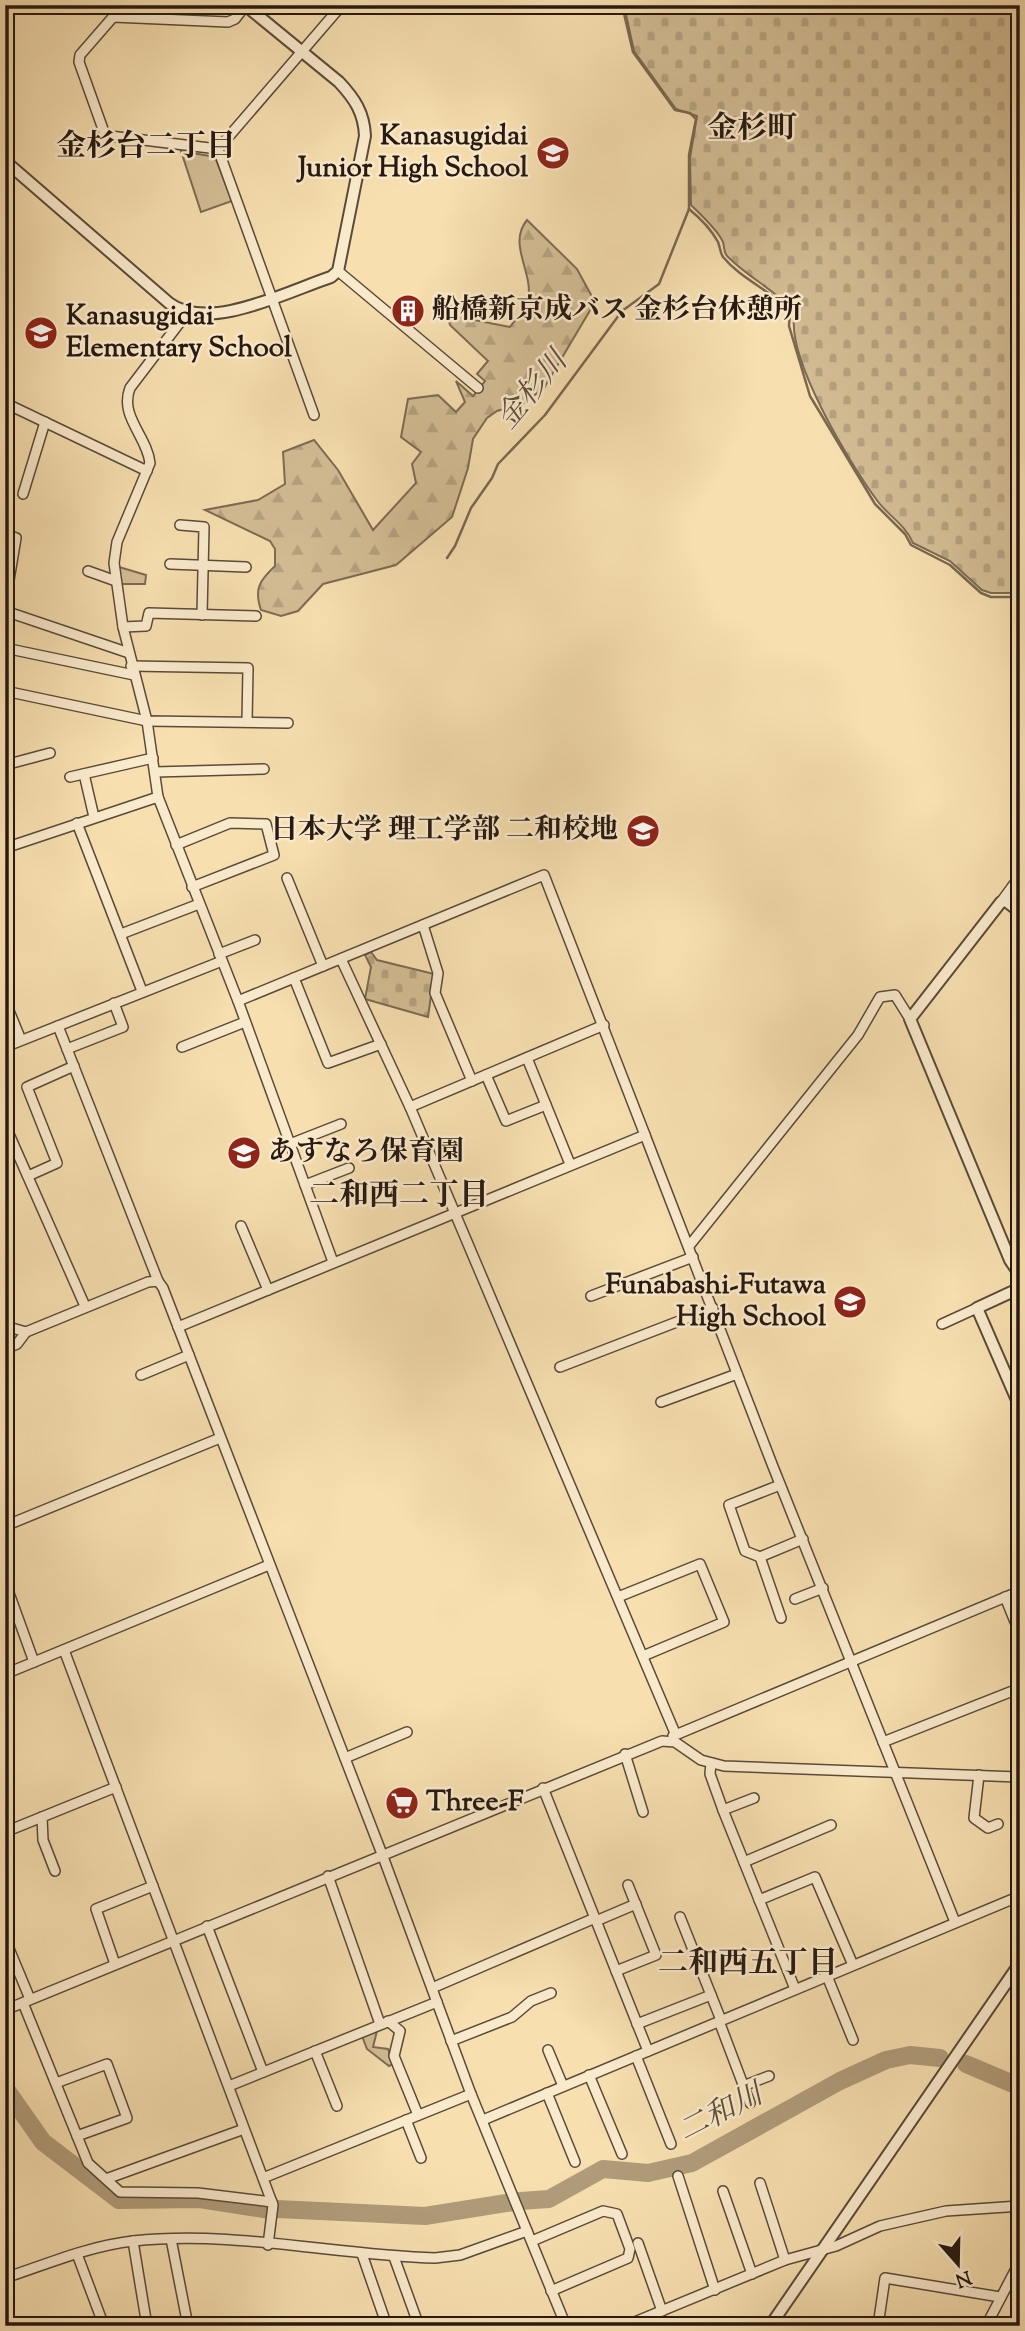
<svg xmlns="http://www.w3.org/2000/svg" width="1025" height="2331" font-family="'Sorts Mill Goudy','Noto Serif JP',serif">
  <defs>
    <pattern id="forest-firs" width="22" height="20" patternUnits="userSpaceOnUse" patternTransform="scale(1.75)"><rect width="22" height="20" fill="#d3bd95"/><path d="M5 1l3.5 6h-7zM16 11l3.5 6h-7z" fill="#b5a27f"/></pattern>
    <pattern id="cemetery-stones" width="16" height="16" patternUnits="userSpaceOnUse" patternTransform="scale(1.75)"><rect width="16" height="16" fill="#d3bd95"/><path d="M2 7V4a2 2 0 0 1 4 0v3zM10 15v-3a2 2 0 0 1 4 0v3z" fill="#b5a27f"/></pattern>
  </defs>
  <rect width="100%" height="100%" fill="#f7dfb0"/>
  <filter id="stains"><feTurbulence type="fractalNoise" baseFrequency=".00286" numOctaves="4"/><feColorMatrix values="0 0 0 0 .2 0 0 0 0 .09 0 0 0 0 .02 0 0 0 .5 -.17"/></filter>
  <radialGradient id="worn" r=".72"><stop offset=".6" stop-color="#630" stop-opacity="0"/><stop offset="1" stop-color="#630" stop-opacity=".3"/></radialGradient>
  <g fill="#d3bd95" stroke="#7c6b53" stroke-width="2">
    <polygon points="181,151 215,157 232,201 201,212"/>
    <polygon points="119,567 146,575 145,584 120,584"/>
    <polygon points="377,2031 373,2047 388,2049 393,2064 389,2066 367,2049 362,2036"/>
  </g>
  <path fill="url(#forest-firs)" stroke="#7c6b53" stroke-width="2" d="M527,220L577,269L595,302L544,388L524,403L497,411L487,418L473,439L468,468L452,517L396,565L323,584L298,611L281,616L261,610C254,589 259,581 275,566V549L270,541L205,510L258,500L285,484L283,452L314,440L338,470L373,530L416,483L412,464L421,452L401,437L408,399L438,395L456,412L465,402L456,381L473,396L485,381L477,374L488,361L450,325L445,305L465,309L464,318L510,327C516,319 526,309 528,299C534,273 507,244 527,220Z"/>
  <g fill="url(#cemetery-stones)" stroke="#7c6b53" stroke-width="2">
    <path d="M624,5H1020V593H991L982,590L950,561L913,543C905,524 887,515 876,499C849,462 784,355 795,312C775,290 749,278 728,257C723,252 725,249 723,242C717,229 701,215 691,205L690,158L697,116L676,109L634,51Z"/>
    <polygon points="371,952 377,960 434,974 428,1017 365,999 371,967 365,955"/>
  </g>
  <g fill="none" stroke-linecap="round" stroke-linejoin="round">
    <g stroke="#796850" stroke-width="2.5">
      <path d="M689,209C700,218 711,229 718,242C720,247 720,252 723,257C742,280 771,290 790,312L789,326L810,396L875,504L905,534L911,545L950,565L981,593L991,597H1020"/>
      <polyline points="447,558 455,546 471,508 492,478 498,464 545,415 622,311 659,284 689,209 689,155 696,119 690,113 675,110 633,52 622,5"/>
    </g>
    <g stroke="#b09c7a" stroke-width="18">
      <polyline points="966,2064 1020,2087"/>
      <polyline points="5,2088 43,2142 119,2200 200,2199 270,2210"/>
      <polyline points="520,2201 549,2199 603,2169 648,2173 692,2163 840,2081 886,2060 910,2055 940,2058"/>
      <polyline points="277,2209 425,2216 513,2202"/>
    </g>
    <defs>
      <g id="minor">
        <polyline points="245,6 235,19 228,22 113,17 80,55 79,62 104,132 110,136 218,149 342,5"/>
        <polyline points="218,149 314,415"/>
        <polyline points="338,271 478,388"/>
        <path d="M187,313L130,388C119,416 147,436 150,463L117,542L114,563L123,627L147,721L158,797L238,1001L333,1262"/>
        <polyline points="5,403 147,471"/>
        <polyline points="23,494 45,422"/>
        <polyline points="180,525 204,527 202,615"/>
        <polyline points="5,534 16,538 5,604"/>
        <polyline points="170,564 246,567"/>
        <polyline points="88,571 116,581"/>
        <polyline points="5,611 129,653"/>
        <polyline points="123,627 146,626 149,613 256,616"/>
        <polyline points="5,648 134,675"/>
        <polyline points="131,666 248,668 247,722"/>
        <polyline points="5,691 147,721 288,723"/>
        <polyline points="5,765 50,753"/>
        <polyline points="155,772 264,769"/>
        <polyline points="84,774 94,817"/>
        <polyline points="70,777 153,758"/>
        <polyline points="5,821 10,847"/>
        <polyline points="77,823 142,991"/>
        <polyline points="176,845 230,823 266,824 274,855 192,887"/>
        <polyline points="5,848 158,797"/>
        <polyline points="287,878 323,966"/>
        <polyline points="1001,902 1020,876"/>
        <polyline points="423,925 438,973 435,993 472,1081"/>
        <polyline points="121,934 199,904"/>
        <polyline points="219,954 255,940"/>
        <polyline points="341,959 410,1107 675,1733"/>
        <polyline points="294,978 328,1063 381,1044"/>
        <polyline points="5,1001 21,1040"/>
        <polyline points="238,1001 544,875 645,1135"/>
        <polyline points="58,1026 158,1281"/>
        <polyline points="5,1047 222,961"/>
        <polyline points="182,1047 245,1022"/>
        <polyline points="67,1049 123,1027 114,1003"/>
        <polyline points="527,1058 570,1164"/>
        <polyline points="486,1075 506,1121 546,1105"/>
        <polyline points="410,1107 604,1025"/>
        <polyline points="5,1125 85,1306"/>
        <polyline points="290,1144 341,1124"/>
        <polyline points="28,1176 57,1163 27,1087 74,1066"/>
        <polyline points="305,1185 349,1168"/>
        <polyline points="241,1226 268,1290"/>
        <polyline points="689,1246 858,1035 880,997 895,995 910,1019"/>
        <polyline points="591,1296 693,1257"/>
        <polyline points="942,1324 977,1308"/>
        <polyline points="5,1326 26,1332 148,1282 158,1281 163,1288 382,1854 471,2094 566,2326"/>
        <polyline points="178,1327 645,1135 772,1464 955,1922"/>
        <polyline points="5,1349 17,1344 26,1332"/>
        <polyline points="560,1367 713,1308"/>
        <polyline points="141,1375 189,1355"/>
        <polyline points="661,1402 737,1374"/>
        <polyline points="780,1485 729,1505 745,1551 760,1557 781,1618"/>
        <polyline points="5,1526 220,1438"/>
        <polyline points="760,1557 803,1539"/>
        <polyline points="5,1582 34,1662"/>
        <polyline points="618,1597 700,1564 724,1622 643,1656"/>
        <polyline points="1005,1597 1020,1634"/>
        <polyline points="795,1599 823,1588"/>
        <polyline points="64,1650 273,2205 268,2245"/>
        <polyline points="5,1674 269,1565"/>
        <polyline points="673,1736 1020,1591"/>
        <polyline points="883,1742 1020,1688"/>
        <polyline points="625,1754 643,1812"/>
        <polyline points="345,1758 407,1732"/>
        <polyline points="711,1763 710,1774 723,1810 795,1989"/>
        <polyline points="979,1775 974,1818 988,1828 998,1824"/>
        <polyline points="543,1788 648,2051"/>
        <polyline points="723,1810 754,1798"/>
        <polyline points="42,1817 43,1840 55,1871"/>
        <polyline points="5,1832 116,1787"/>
        <polyline points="744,1862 831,1825"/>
        <polyline points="328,1876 380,2024"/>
        <polyline points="759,1900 815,1877 853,1965"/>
        <polyline points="680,1917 721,2020"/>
        <polyline points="596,1921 636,1904"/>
        <polyline points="207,1926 263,2072"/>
        <polyline points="5,1939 30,1999"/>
        <polyline points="115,1964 96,1909 153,1886"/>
        <polyline points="616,1971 656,1955 628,1885"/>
        <polyline points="827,1976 853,2040"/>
        <polyline points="432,1988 595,1918"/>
        <polyline points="23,2003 88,2163 120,2192 198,2193 272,2202"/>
        <polyline points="5,2010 662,1741 675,1742 701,1760 724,1766 1020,1777"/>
        <polyline points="388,2021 400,2031 394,2056 418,2115"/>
        <polyline points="719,2021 750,2103"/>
        <polyline points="637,2024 711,1995"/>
        <polyline points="451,2041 512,2017 531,2001 551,1993"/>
        <polyline points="548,2050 563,2086"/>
        <polyline points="315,2051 337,2106"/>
        <polyline points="636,2056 671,2144"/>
        <polyline points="589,2075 622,2154"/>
        <polyline points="56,2083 107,2064 127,2118 77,2136"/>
        <polyline points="229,2086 437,2002"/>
        <polyline points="743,2086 769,2076"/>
        <polyline points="547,2093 575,2162"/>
        <polyline points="406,2120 421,2158"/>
        <polyline points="483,2120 1020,1896"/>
        <polyline points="678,2176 715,2290"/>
        <polyline points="263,2178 471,2094"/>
        <polyline points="106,2179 244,2129"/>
        <polyline points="760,2183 785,2260"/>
        <polyline points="723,2191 752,2274"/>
        <polyline points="171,2239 188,2326"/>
        <polyline points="133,2241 147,2326"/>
        <polyline points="532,2241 603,2211 617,2214 630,2249 628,2258 551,2291"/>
        <polyline points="638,2243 662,2311"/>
        <polyline points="77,2254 104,2326"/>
        <polyline points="362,2254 387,2326"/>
        <polyline points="394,2257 419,2326"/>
        <path d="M5,2278C47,2264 89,2246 133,2241C233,2230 334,2255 435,2258L460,2255L527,2231"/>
        <polyline points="879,2321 903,2326"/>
        <polyline points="625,2326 785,2260 836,2246 880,2226 946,2211 1020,2206"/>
        <polyline points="878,2326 885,2278 1000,2297"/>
        <polyline points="986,2326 1020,2261"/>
      </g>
      <g id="tertiary">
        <path d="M5,161L169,303C209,333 288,291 331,277L338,271L365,136C364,113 355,99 339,82L245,5"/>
        <polyline points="1020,912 1006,901 1001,902 910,1019 1010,1260 1020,1275"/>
        <polyline points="1020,1288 977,1308 1020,1407"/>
        <polyline points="5,2315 10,2326"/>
        <polyline points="770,2326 1020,1963"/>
      </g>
    </defs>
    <use href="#minor" stroke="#5a4a39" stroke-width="12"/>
    <use href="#tertiary" stroke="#5a4a39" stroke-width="14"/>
    <use href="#minor" stroke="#faeacc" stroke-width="9"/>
    <use href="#tertiary" stroke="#faeacc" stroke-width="10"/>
  </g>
  <defs>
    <symbol id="school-disc" viewBox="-11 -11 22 22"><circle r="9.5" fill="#8f2418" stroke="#faeacc"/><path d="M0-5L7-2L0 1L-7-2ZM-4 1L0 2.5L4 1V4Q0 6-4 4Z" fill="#fff"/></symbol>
    <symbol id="building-disc" viewBox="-11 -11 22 22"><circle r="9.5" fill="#8f2418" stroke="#faeacc"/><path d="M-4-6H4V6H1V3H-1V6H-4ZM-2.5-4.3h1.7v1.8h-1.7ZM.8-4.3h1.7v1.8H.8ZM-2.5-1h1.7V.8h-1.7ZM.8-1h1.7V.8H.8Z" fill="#fff"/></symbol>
    <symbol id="university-disc" viewBox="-11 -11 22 22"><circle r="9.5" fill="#8f2418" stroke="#faeacc"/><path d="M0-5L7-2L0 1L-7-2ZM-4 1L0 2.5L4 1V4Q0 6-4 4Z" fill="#fff"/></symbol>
    <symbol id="supermarket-disc" viewBox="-11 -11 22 22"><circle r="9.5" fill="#8f2418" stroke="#faeacc"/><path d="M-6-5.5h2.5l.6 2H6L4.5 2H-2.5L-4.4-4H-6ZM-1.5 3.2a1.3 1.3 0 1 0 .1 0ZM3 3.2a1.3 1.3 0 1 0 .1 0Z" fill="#fff"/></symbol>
  </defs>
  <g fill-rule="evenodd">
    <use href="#school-disc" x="534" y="134" width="38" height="38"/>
    <use href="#building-disc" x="389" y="292" width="38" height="38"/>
    <use href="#school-disc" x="22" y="314" width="38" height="38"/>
    <use href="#university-disc" x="624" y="812" width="38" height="38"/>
    <use href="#school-disc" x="225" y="1134" width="38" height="38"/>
    <use href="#school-disc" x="831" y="1283" width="38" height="38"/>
    <use href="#supermarket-disc" x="383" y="1784" width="38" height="38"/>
  </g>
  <g text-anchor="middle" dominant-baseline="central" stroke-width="5" stroke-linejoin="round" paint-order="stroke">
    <g font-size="28" font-weight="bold" fill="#261911" stroke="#faeacc" text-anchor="start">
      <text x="528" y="137" text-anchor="end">Kanasugidai<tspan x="528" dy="32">Junior High School</tspan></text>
      <text x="432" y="311">船橋新京成バス 金杉台休憩所</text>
      <text x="66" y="317">Kanasugidai<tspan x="66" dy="32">Elementary School</tspan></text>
      <text x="618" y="831" text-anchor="end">日本大学 理工学部 二和校地</text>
      <text x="268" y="1153">あすなろ保育園</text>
      <text x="826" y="1286" text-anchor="end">Funabashi-Futawa<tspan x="826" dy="32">High School</tspan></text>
      <text x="426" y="1803">Three-F</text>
    </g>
    <g font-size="30" font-weight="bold" fill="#261911" stroke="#faeacc">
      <text x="752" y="129">金杉町</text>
      <text x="146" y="147">金杉台二丁目</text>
      <text x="399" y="1196">二和西二丁目</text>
      <text x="748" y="1964">二和西五丁目</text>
    </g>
    <g font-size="30" font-style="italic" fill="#5d4d3b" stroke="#faeacc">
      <text transform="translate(533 391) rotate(-50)">金杉川</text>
      <text transform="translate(721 2114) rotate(-27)">二和川</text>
    </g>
  </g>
  <rect width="1025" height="2331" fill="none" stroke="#f7dfb0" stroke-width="28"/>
  <rect x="7" y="7" width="1011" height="2317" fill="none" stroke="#261911" stroke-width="3.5"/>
  <rect x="14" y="14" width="997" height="2303" fill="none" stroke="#261911" stroke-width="2"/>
  <g transform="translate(958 2264) rotate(160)" stroke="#faeacc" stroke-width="5" paint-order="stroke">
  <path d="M0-5L12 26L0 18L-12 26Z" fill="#261911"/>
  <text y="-10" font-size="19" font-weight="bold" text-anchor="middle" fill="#261911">N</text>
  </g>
  <rect width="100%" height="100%" filter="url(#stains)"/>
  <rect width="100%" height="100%" fill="url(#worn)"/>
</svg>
